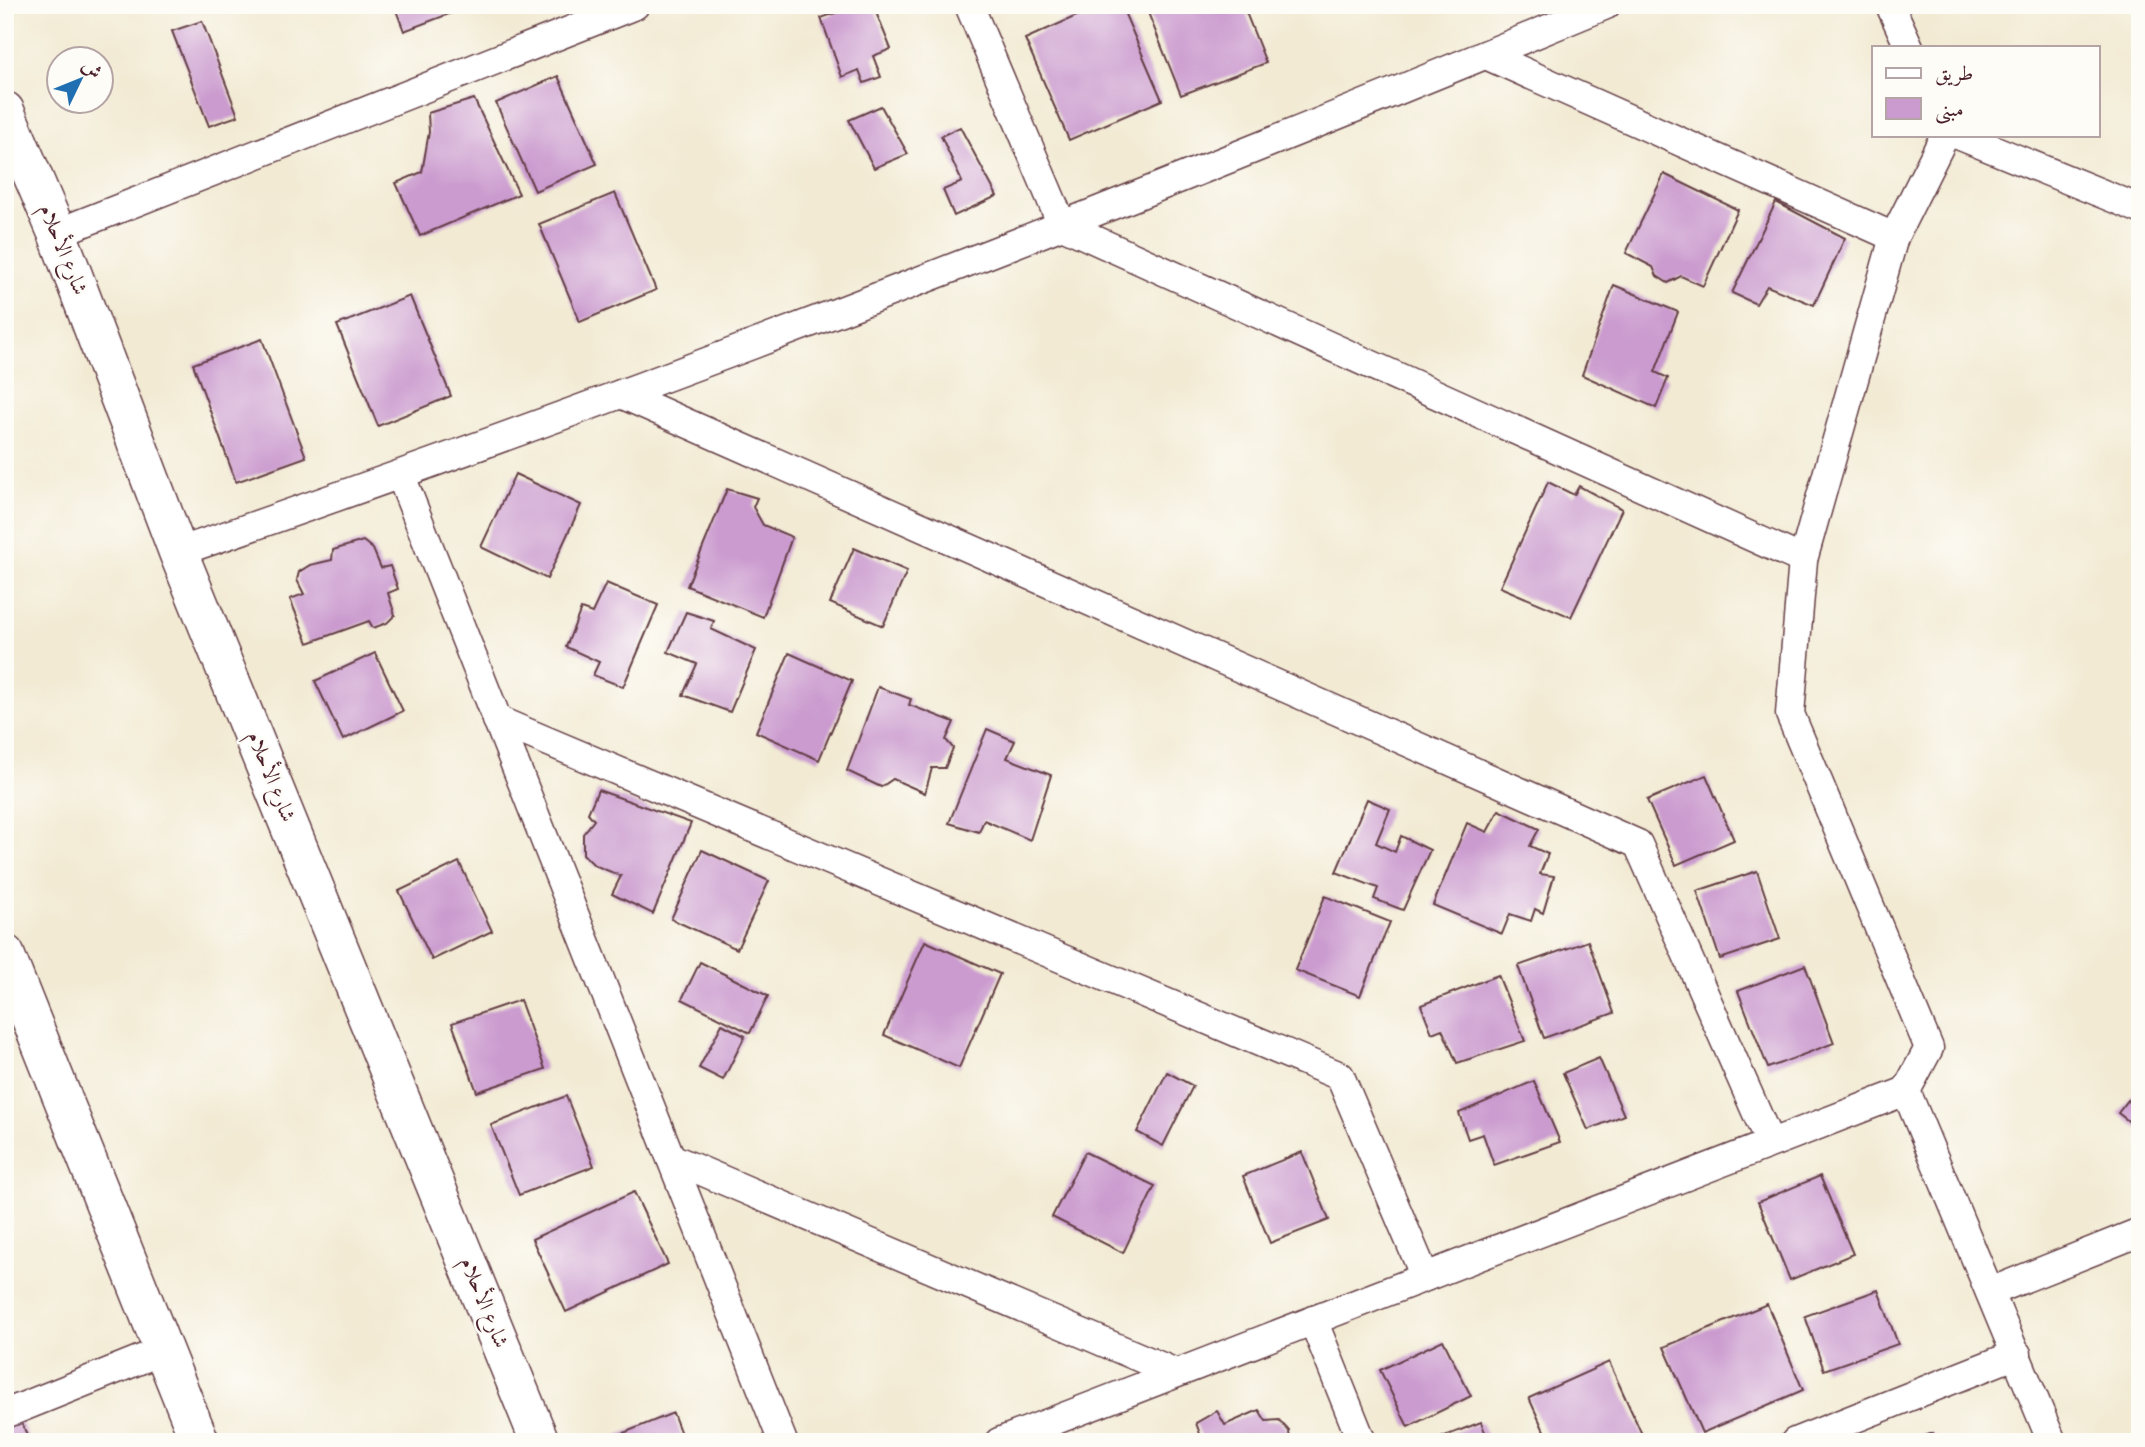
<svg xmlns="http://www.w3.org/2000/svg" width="2145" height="1447" font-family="'Sorts Mill Goudy',Amiri,serif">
  <rect width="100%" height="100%" fill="#fdfcf7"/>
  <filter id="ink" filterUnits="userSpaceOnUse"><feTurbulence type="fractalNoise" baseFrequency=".0143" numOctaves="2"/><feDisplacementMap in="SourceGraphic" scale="14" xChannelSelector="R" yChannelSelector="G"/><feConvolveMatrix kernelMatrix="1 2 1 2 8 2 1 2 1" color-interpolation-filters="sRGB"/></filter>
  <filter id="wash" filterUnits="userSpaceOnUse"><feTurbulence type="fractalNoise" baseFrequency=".00686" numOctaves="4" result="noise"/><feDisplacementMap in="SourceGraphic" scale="28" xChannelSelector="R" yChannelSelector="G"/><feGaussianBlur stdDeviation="1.57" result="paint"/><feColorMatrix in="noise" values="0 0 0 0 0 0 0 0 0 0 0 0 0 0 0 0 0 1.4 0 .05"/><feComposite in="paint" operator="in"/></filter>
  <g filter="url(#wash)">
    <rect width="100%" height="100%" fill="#f2ead3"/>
    <g id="blocks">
      <g fill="#cb9bcf">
        <polygon points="394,5 464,5 465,8 404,31"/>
        <polygon points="858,5 873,5 891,49 873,56 881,77 864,83 859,70 842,77 821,18"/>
        <polygon points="1101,5 1121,5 1162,100 1069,140 1025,39"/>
        <polygon points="1145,5 1243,5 1266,63 1181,95"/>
        <polygon points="202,21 238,116 209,126 172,31"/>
        <polygon points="558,76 597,164 535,191 496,103"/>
        <polygon points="474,99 519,194 420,236 396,183 422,172 429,132 428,113"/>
        <polygon points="881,106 908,154 874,168 849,120"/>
        <polygon points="960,127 997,196 954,216 943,190 962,182 941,136"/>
        <polygon points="1664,174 1738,210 1703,286 1681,276 1668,283 1657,276 1653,267 1626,253"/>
        <polygon points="615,193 656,290 580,322 539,224"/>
        <polygon points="1776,202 1845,238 1814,305 1767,286 1756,304 1732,293"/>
        <polygon points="1614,285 1678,312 1655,372 1668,378 1656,408 1582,375"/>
        <polygon points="410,296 451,396 378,426 337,325"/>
        <polygon points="262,339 306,457 236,482 193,364"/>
        <polygon points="515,474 581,505 547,579 481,547"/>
        <polygon points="1548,482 1574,495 1579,486 1622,509 1571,617 1500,587"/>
        <polygon points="727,489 757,498 753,507 763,525 792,537 763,617 687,586"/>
        <polygon points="363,541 373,549 381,568 390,566 398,589 388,593 395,615 387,623 373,628 369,621 308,643 290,599 304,594 297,580 299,572 310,565 332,560 333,550"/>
        <polygon points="854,548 907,571 883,626 830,603"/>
        <polygon points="606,583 658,605 623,687 593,675 599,662 566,647 581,609 592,613"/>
        <polygon points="686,612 714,621 711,629 756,650 730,712 683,695 697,664 668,652"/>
        <polygon points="375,653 403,711 343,740 315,681"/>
        <polygon points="789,653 852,681 819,760 756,732"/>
        <polygon points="878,687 911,699 909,705 954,722 946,740 953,748 945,768 932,768 925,793 893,779 881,787 847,771"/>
        <polygon points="987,729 1015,741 1007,758 1051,775 1030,840 984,820 979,832 949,823"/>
        <polygon points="1706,775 1734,840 1676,865 1647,800"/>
        <polygon points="598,790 691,823 653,914 612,894 621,876 594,865 583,854 583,834 594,820 588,813"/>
        <polygon points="1367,799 1390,809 1376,843 1395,852 1401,836 1430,850 1403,910 1374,899 1378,888 1336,872"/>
        <polygon points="1499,810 1539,829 1530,846 1548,854 1540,874 1554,876 1543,913 1535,909 1531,921 1510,914 1502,934 1433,905 1467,823 1487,832"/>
        <polygon points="702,850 769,881 737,949 671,919"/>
        <polygon points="459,862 492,931 432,960 399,891"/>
        <polygon points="1757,871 1780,939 1720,959 1697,891"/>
        <polygon points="1325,896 1390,922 1360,996 1295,970"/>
        <polygon points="925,941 1000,974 959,1068 884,1035"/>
        <polygon points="1588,941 1614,1013 1544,1038 1518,966"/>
        <polygon points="700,962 768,996 750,1033 682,999"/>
        <polygon points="1805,965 1834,1043 1768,1068 1738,991"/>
        <polygon points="1498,975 1525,1041 1457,1063 1442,1029 1432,1033 1421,1005"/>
        <polygon points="520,1000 545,1069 477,1092 452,1023"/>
        <polygon points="722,1024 745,1036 723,1080 699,1068"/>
        <polygon points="1599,1058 1624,1115 1588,1130 1563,1073"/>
        <polygon points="1167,1072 1193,1086 1163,1146 1137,1132"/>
        <polygon points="1534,1081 1560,1142 1494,1165 1483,1134 1468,1139 1459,1113"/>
        <polygon points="2140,1085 2140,1130 2118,1113"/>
        <polygon points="566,1096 594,1166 519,1195 491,1125"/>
        <polygon points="1085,1152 1155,1186 1123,1253 1052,1217"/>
        <polygon points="1302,1152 1329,1220 1270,1243 1243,1176"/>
        <polygon points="1820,1176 1853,1254 1790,1280 1758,1202"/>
        <polygon points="634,1192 668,1264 566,1312 532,1239"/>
        <polygon points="1878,1290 1898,1344 1824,1370 1805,1316"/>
        <polygon points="1767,1304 1803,1390 1702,1433 1664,1347"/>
        <polygon points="2140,1309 2140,1326 2134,1312"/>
        <polygon points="1443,1340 1471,1396 1408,1427 1380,1370"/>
        <polygon points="1609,1362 1645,1441 1549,1442 1529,1398"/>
        <polygon points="1259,1410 1266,1421 1279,1420 1289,1431 1290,1442 1203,1442 1196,1423 1217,1411 1225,1425"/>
        <polygon points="673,1413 684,1442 613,1442 611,1438"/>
        <polygon points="21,1421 30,1442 5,1442 5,1428"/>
        <polygon points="1481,1422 1489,1442 1430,1442"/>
        <polygon points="1933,1433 1937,1442 1910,1442 1910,1441"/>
      </g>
    </g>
  </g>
  <g filter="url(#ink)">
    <use href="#blocks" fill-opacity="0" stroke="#633d44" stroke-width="2"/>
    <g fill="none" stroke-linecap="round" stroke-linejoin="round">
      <defs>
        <g id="street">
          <polyline points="969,5 1062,225 1803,560"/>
          <polyline points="1890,5 1909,47"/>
          <polyline points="1486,55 1894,237"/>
          <polyline points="1945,135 1894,237 1803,560 1790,714 1929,1048 1906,1091 2052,1442"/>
          <polyline points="1958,135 2140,209"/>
          <polyline points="57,233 635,5"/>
          <polyline points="621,394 1638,844 1770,1143"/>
          <polyline points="401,476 783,1442"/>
          <path d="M178,552C660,387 1135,200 1606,5"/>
          <polyline points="497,720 1340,1076 1425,1277"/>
          <polyline points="671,1158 1176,1373"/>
          <polyline points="1990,1292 2140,1232"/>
          <polyline points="1313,1320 1362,1442"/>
          <polyline points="5,1414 164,1350"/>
          <polyline points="999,1442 1906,1091"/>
          <polyline points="1795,1442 2017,1354"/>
        </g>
        <g id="primary">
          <polyline points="5,111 57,233 178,552 540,1442"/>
          <polyline points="5,954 200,1442"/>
        </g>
      </defs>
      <use href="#street" stroke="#633d44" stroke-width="31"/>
      <use href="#primary" stroke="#633d44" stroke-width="41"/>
      <use href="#street" stroke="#fff" stroke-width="28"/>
      <use href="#primary" stroke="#fff" stroke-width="38"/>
    </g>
  </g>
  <g text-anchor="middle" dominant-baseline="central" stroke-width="5" stroke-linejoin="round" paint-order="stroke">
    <g font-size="21" fill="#4a1f2b" stroke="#fdfcf7">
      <text transform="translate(62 250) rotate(68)">شارع الأحلام</text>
      <text transform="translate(270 777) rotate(68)">شارع الأحلام</text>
      <text transform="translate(483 1303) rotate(68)">شارع الأحلام</text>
    </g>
  </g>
  <rect width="2145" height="1447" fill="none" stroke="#fdfcf7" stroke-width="28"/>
  <rect x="1872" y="46" width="228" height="91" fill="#fdfcf7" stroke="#b5a4a5" stroke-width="2"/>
  <rect x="1886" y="68" width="35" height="10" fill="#ffffff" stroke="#b5a4a5" stroke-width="2"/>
  <text x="1935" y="80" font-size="21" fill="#4a1f2b">طريق</text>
  <rect x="1886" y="98" width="35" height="21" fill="#cb9bcf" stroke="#b5a4a5" stroke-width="2"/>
  <text x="1935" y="116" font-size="21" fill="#4a1f2b">مبنى</text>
  <g transform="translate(80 80) rotate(47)"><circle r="33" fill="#fdfcf7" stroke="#b5a4a5" stroke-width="2"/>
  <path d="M0-5L12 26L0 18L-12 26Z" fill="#1f6fb2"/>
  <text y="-10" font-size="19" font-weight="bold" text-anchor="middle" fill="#4a1f2b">ش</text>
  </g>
</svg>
